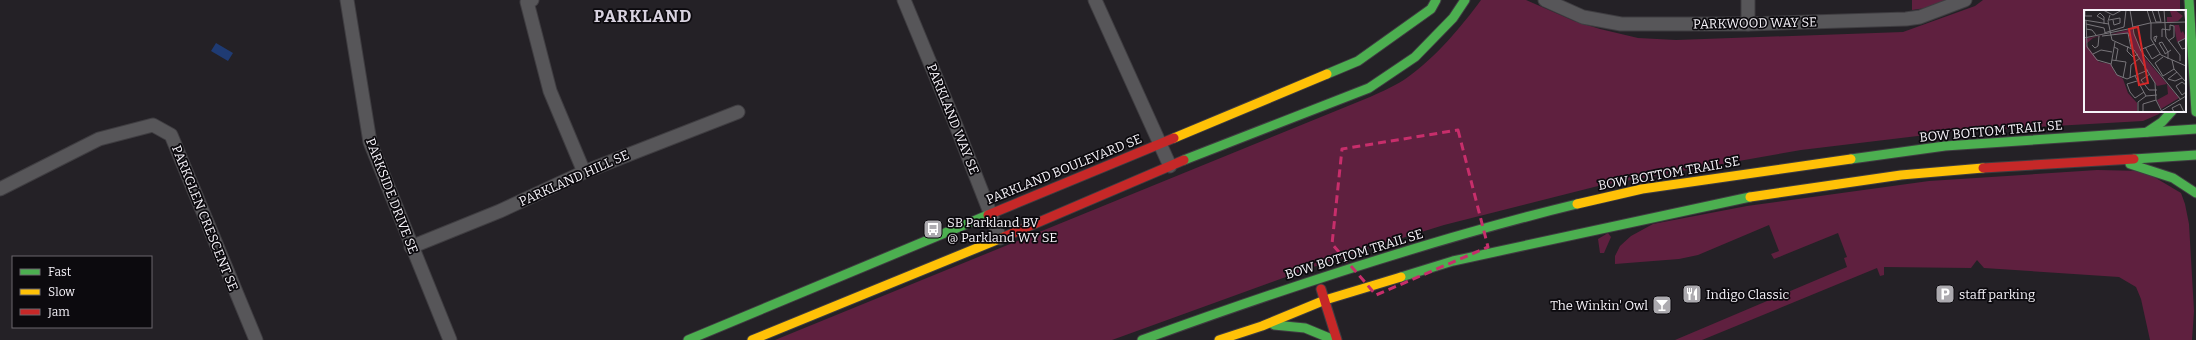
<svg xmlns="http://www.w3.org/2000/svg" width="2196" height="340" font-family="Bitter,serif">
  <rect width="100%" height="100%" fill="#242126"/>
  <g fill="#5f203f">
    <path d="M1481,0H1526L1574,21L1600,29L1638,38L1676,40L1903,32L1975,6L1983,0H2180V11H2085V111H2162L2159,114L2143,121L1951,132L1801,150L1602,185L1444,225L1344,256L1112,340H775L1370,97C1383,91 1397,85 1408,77C1435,58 1462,26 1481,0Z"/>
    <polygon points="1912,0 1954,0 1939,6 1912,10"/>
    <polygon points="2097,170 2144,171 2181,193 2185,204 2189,224 2194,311 2192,340 2150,340 2141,299 2136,287 2119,277 1984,268 1977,260 1971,268 1884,267 1884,275 1880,276 1877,268 1702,340 1675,340 1847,267 1844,258 1847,257 1838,233 1774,259 1771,254 1779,251 1769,225 1698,255 1679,259 1615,264 1615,256 1620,246 1631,236 1653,224 1747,206 1929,181"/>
    <polygon points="1608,233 1611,237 1604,253 1600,253 1598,239"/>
  </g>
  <polygon fill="#1f3b73" points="216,43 233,53 228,61 211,51"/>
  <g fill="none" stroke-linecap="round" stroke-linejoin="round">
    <defs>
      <g id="street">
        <polyline points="347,0 370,142 450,340"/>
        <polyline points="532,0 527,2 550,91 584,172"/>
        <polyline points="904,0 955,123 1000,238"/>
        <polyline points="1095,0 1170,166"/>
        <polyline points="1545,0 1583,17 1621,24 1748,24 1906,19 1920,17 1965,0"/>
        <polyline points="1748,0 1748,24"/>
        <polyline points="0,189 99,139 153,125 171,135 256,340"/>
        <polyline points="411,247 500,211 584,172 738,112"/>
      </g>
      <g id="fast">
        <polyline points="2189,0 2196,112"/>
        <polyline points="1327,74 1358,61 1431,9 1436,0"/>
        <polyline points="2147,132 2162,122 2172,111"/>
        <polyline points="1851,159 1945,146 2196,129"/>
        <polyline points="2134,159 2196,155"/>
        <polyline points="1184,160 1369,88 1415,57 1453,18 1465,0"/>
        <polyline points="2130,164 2173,178 2196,193"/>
        <polyline points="1401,277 1453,261 1750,197"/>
        <polyline points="1274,325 1305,328 1334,340"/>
        <polyline points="688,340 988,215"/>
        <path d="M1142,340C1285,288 1429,240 1577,204"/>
      </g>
      <g id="slow">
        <polyline points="1174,138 1327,74"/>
        <polyline points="1750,197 1901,175 1983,168"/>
        <polyline points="1577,204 1642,189 1851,159"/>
        <polyline points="752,340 1004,237"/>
        <polyline points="1219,340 1262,326 1325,300 1401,277"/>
      </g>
      <g id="jam">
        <polyline points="1983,168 2134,159"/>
        <polyline points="988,215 1174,138"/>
        <polyline points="1004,237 1184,160"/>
        <polyline points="1321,289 1337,340"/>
      </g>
    </defs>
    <use href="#street" stroke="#3f3d41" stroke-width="15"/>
    <use href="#fast" stroke="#3f3d41" stroke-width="11"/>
    <use href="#slow" stroke="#3f3d41" stroke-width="11"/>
    <use href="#jam" stroke="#3f3d41" stroke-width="11"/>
    <use href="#street" stroke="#575659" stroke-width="13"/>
    <use href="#fast" stroke="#4caf50" stroke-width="9"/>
    <use href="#slow" stroke="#ffc107" stroke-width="9"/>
    <use href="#jam" stroke="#c62828" stroke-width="9"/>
  </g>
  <path fill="none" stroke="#c72e6b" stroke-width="3" stroke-dasharray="8 5" stroke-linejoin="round" d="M1458,130L1488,247L1376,295L1332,244L1342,149Z"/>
  <defs>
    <symbol id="bus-square" viewBox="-11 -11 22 22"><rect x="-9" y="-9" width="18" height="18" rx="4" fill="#acaaaf" stroke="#0c0a0e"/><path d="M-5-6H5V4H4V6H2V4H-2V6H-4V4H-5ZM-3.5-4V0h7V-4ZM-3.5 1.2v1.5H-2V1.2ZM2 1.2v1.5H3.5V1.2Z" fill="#fff"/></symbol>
    <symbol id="restaurant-square" viewBox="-11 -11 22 22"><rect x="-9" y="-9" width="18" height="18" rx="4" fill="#acaaaf" stroke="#0c0a0e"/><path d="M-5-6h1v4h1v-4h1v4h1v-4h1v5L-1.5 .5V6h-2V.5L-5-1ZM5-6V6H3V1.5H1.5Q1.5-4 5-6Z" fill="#fff"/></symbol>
    <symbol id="parking-square" viewBox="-11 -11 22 22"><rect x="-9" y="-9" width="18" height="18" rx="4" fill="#acaaaf" stroke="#0c0a0e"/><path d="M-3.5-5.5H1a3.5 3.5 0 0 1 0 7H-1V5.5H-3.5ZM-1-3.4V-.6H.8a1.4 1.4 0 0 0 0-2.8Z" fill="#fff"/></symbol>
    <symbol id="bar-square" viewBox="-11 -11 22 22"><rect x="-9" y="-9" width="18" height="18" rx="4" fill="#acaaaf" stroke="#0c0a0e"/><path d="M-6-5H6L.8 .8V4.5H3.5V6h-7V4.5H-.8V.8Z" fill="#fff"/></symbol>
  </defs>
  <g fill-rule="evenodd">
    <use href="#bus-square" x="922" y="218" width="22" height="22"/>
    <use href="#restaurant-square" x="1681" y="283" width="22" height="22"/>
    <use href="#parking-square" x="1934" y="283" width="22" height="22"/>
    <use href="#bar-square" x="1651" y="294" width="22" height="22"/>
  </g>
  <g text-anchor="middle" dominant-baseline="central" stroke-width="3.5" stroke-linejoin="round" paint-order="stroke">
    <g font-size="13" fill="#f6f3f9" stroke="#0c0a0e">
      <text transform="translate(1755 23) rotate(-1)">PARKWOOD WAY SE</text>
      <text transform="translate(953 119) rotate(68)">PARKLAND WAY SE</text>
      <text transform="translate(1991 131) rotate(-5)">BOW BOTTOM TRAIL SE</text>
      <text transform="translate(1064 169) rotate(-22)">PARKLAND BOULEVARD SE</text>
      <text transform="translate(1669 173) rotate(-10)">BOW BOTTOM TRAIL SE</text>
      <text transform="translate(574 178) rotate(-24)">PARKLAND HILL SE</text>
      <text transform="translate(392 196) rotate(69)">PARKSIDE DRIVE SE</text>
      <text transform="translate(205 218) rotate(68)">PARKGLEN CRESCENT SE</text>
      <text transform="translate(1354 254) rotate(-17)">BOW BOTTOM TRAIL SE</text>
    </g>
    <g font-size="13" fill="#f6f3f9" stroke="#0c0a0e" text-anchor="start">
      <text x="947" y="222">SB Parkland BV<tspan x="947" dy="15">@ Parkland WY SE</tspan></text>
      <text x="1706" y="294">Indigo Classic</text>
      <text x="1959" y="294">staff parking</text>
      <text x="1648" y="305" text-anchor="end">The Winkin' Owl</text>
    </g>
    <g font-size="17" font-weight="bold" letter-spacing="1" fill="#d8d2df" stroke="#0c0a0e">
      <text x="643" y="16">PARKLAND</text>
    </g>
  </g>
  <g transform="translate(2084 10)">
    <rect width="102" height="102" fill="#242126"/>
    <path d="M91,0L99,6L94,11L83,13V7H88L86,1ZM90,15H95L97,23L99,21L102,28L93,32ZM48,19L60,47L95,88L77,99L73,90L84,84L83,74L73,76L48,37L47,26H44V23L27,24ZM20,25L9,28L2,34L15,52L27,54L31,63L39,69L44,83L53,93V102H0V29Z" fill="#5f203f"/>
    <path fill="none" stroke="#78757a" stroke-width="1" d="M1,0V6H8M19,0L29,5L38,0M46,0L50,24L57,41L97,90M63,0L67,13M68,0L72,12H77L74,0M80,0L82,27L96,45V51M100,0L102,13M26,5L24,11L28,30L50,40L71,73L72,90L78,102M0,10L25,14M2,10L3,37L13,50L27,54M20,10L13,6L16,3L20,7V14M25,10L36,8V13L30,15L29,10M67,13V29L77,45L102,56M2,14L20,18L21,22M49,17L66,13L102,12M2,19L8,20L12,25M20,23L40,17L42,0M18,26L44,23L47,38M78,27V19L86,20V15L90,16V27L84,31M0,28L49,18M102,28L94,32L98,39L102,38M71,31L73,26L70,27V29L71,31L72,32M31,32L27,55L33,65L43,69L64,60M8,35L11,38L14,36L15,26M44,36L43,41L49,47L54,44M30,37L34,39L32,50M61,37L68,49L76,44M56,40L70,34M9,44L17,40L28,42M79,47L71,53L79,66L90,59M84,49V42L78,32L75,33L81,43V44L87,40M28,50L42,52L39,68M88,50L90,59L102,72M93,62L84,69L91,71L98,68M66,64L57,70L65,80H73M51,66L62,86M46,68L47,55L56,48M53,71L43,74L46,82L51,88L60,82M102,75L98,72L92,76L98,85L102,82M77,101L102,86M54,102V92L62,86L73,85M59,102V94L72,90M90,102L88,98L96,94L100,102"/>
    <path fill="#d62828" fill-opacity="0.15" stroke="#d62828" stroke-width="2" d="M54,17L64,73L55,75L45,19Z"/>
    <rect width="102" height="102" fill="none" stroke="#f6f3f9" stroke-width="2"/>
  </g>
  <rect x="12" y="256" width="140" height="72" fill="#0c0a0e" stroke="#6a676c"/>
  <rect x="20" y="269" width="20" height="6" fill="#4caf50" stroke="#6a676c"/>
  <text x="48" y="276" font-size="12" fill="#f6f3f9">Fast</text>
  <rect x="20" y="289" width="20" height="6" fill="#ffc107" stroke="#6a676c"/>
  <text x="48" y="296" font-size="12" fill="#f6f3f9">Slow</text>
  <rect x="20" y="309" width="20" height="6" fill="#c62828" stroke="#6a676c"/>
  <text x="48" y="316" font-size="12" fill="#f6f3f9">Jam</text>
</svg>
